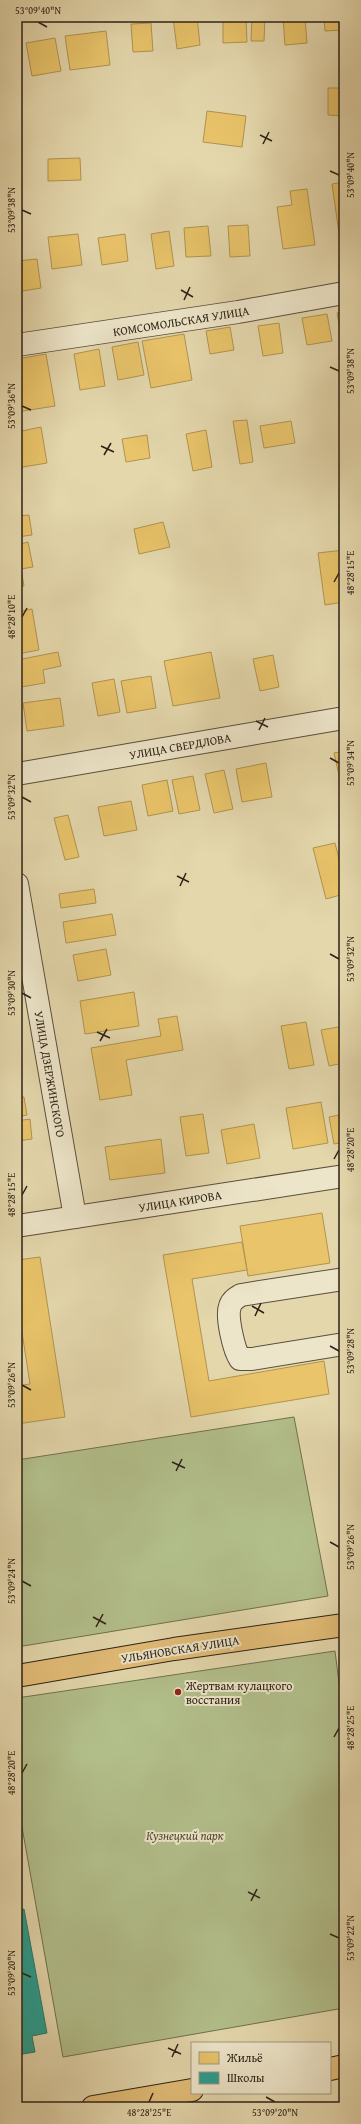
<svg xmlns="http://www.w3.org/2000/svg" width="361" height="2124" font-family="'Gentium Book Plus',serif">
  <rect width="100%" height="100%" fill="#e4d7ac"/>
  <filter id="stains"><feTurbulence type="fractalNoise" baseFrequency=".005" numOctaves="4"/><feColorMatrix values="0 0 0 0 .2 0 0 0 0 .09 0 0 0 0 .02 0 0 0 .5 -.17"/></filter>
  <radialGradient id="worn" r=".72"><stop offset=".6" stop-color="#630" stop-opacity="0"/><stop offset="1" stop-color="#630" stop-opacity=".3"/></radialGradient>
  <g fill="#b2bf8b" stroke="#6f7050">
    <polygon points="294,1417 328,1596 17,1647 17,1460"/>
    <polygon points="335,1651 344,1722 344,2008 63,2057 17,1799 17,1698"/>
  </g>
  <g fill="#e9c46a" stroke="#b09351">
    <polygon points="173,17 197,17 200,45 177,49"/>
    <polygon points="223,17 246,17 247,42 223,43"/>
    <polygon points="252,17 265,17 264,41 251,41"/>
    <polygon points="283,17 305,17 307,43 285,45"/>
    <polygon points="324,17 342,17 343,30 325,31"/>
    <polygon points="151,23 153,51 133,52 131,24"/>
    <polygon points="106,31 110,65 70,70 65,36"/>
    <polygon points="55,38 61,71 32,76 26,43"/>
    <rect x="17" y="43" width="2" height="41"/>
    <polygon points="328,88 344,88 344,116 328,115"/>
    <polygon points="207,111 246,116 242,147 203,142"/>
    <polygon points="80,158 81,180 48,181 48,159"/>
    <polygon points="344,182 344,239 340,240 332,184"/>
    <polygon points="307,189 315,245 283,249 277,207 292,205 290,191"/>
    <polygon points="248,225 250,256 230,257 228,226"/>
    <polygon points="208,226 211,256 186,257 184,228"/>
    <polygon points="169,231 174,266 156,269 151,234"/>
    <polygon points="78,234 82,265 52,269 48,237"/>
    <polygon points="125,234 128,261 102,265 98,238"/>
    <polygon points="37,259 41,288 17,292 17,261"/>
    <polygon points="344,311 344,344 343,344 337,313"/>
    <polygon points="327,314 332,341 307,345 302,318"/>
    <polygon points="279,323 283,353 263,356 258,326"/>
    <polygon points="230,327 234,350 210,354 206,331"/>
    <polygon points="184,334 192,380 151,388 142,341"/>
    <polygon points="138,342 144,375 118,380 112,347"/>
    <polygon points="99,349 105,386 80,390 74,354"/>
    <polygon points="46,354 55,406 17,412 17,359"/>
    <polygon points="247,420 253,462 240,464 233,421"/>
    <polygon points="291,421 295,443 264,448 260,426"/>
    <polygon points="41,427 47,463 17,468 17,432"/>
    <polygon points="206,430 212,467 193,471 186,434"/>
    <polygon points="147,435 150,458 126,462 122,439"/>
    <polygon points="29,515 32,535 17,537 17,516"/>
    <polygon points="163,522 170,547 139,554 134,529"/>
    <polygon points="28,542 33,567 21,569 24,586 17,587 17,545"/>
    <polygon points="344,550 344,602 325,605 318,553"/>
    <polygon points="32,609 39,650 17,654 17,612"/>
    <polygon points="58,652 61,666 43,670 45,683 21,687 17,660"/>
    <polygon points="211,652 220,698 173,706 164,661"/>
    <polygon points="273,655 279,687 260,691 253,659"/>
    <polygon points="151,676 156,708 127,713 121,681"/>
    <polygon points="114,679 120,712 98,716 92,683"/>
    <polygon points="60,698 64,726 27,731 23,703"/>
    <polygon points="344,751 344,783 341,784 334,753"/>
    <polygon points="266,763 272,797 242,802 236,769"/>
    <polygon points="224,770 233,809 214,813 205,774"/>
    <polygon points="193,776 200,810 179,814 172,780"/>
    <polygon points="167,780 173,811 148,816 142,785"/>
    <polygon points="131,801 137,830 104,836 98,807"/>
    <polygon points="68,815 79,857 65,860 54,818"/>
    <polygon points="335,843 344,878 344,894 326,899 313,848"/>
    <polygon points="94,889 96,903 61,908 59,894"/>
    <polygon points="112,914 116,935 66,943 63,922"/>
    <polygon points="106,949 111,975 78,981 73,955"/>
    <polygon points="134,992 139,1026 85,1034 80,1001"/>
    <polygon points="177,1016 183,1050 126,1060 132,1095 100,1100 91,1048 161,1036 158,1019"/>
    <polygon points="306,1022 314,1065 289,1069 281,1026"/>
    <polygon points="344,1026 344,1063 329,1066 321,1030"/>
    <polygon points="17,1049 21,1069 17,1070"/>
    <polygon points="17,1096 17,1098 24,1097 27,1115 17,1117"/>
    <polygon points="321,1102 328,1143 293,1149 286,1108"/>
    <polygon points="203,1114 209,1153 186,1156 180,1117"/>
    <polygon points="344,1114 344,1142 334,1144 329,1117"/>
    <polygon points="30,1119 32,1139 17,1141 17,1121"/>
    <polygon points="254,1124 260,1158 227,1164 221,1130"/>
    <polygon points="161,1139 165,1173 110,1180 105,1147"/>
    <polygon points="322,1213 330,1263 248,1276 240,1226"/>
    <polygon points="242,1242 247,1270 192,1279 209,1381 324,1361 329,1394 191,1417 163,1255"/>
    <polygon points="40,1257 65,1417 17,1424 17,1386 30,1384 17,1300 17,1260"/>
  </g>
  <polygon fill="#2a9d8f" stroke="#2b786b" points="24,1909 47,2033 32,2036 35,2052 17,2055 17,1911"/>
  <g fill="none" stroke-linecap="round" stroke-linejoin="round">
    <defs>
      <g id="minor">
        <polyline points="17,345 238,312 344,293"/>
        <polyline points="17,774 344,718"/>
        <polyline points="17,884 75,1217"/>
        <polyline points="17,1226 344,1176"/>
        <path d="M344,1279L241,1295C236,1298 232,1300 230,1306C226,1317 234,1350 240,1359H252L344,1344"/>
      </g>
      <g id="major">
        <polyline points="17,1676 174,1649 344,1625"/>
        <polyline points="330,2069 344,2066"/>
        <polyline points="93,2107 192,2090"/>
      </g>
    </defs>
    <use href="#minor" stroke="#5a4e3c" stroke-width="24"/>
    <use href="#major" stroke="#2c2116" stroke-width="24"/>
    <use href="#minor" stroke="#ede5c9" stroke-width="22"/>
    <use href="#major" stroke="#e2bc76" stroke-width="22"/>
  </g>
  <path fill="none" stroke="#2c2116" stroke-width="1.5" d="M38,22L47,27M260,135L272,141M263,144L269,132M330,171L339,175M22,210L31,214M181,290L193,297M184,300L190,287M330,367L339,371M22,406L31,410M101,446L114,452M104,455L111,443M334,582L339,573M22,617L27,608M256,721L268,727M259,730L265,718M330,758L339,763M22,797L31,802M177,876L189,882M180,886L186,873M330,954L339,959M22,993L31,998M97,1032L110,1038M100,1041L107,1029M334,1159L339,1150M22,1195L27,1186M252,1306L264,1313M255,1316L261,1303M330,1346L339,1351M22,1385L31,1390M172,1462L185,1468M176,1471L182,1459M330,1542L339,1547M22,1581L31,1586M93,1617L106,1624M96,1627L103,1614M334,1737L339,1728M22,1773L27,1764M248,1892L260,1898M251,1901L257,1889M330,1934L339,1938M22,1973L31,1977M168,2048L181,2054M172,2057L178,2044M266,2097L275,2102M149,2102L153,2093"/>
  <circle fill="#8f2418" stroke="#ede5c9" stroke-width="1.5" cx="178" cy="1692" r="4"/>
  <g text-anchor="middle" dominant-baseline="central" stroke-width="4" stroke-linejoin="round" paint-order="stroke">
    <g font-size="12" fill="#2c2116" stroke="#ede5c9">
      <text transform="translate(181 321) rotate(-9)">КОМСОМОЛЬСКАЯ УЛИЦА</text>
      <text transform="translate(180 746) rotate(-10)">УЛИЦА СВЕРДЛОВА</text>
      <text transform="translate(50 1074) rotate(80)">УЛИЦА ДЗЕРЖИНСКОГО</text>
      <text transform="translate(180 1201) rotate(-9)">УЛИЦА КИРОВА</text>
      <text transform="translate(180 1649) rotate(-9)">УЛЬЯНОВСКАЯ УЛИЦА</text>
    </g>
    <g font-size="12" fill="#2c2116" stroke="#ede5c9" text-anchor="start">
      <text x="186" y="1685">Жертвам кулацкого<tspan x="186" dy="14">восстания</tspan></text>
    </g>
    <g font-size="12" font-style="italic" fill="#4e4833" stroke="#ede5c9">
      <text x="185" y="1835">Кузнецкий парк</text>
    </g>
  </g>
  <rect width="361" height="2124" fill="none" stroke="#e4d7ac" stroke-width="44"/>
  <rect x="191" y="2042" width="140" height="52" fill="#ede5c9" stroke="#a09781"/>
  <rect x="199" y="2052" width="20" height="12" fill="#e9c46a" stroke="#a09781"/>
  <text x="227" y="2062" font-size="12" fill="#2c2116">Жильё</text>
  <rect x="199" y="2072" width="20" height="12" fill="#2a9d8f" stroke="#a09781"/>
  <text x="227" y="2082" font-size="12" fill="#2c2116">Школы</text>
  <rect x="22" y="22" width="317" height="2080" fill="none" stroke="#2c2116" stroke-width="1.5"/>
  <g font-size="10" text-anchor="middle" fill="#2c2116">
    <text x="38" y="14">53°09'40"N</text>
    <text transform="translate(350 175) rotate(-90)" y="4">53°09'40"N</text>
    <text transform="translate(11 210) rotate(-90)" y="4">53°09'38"N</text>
    <text transform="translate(350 371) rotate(-90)" y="4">53°09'38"N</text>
    <text transform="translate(11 406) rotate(-90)" y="4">53°09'36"N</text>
    <text transform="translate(350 573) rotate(-90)" y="4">48°28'15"E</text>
    <text transform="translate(11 617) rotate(-90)" y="4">48°28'10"E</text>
    <text transform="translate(350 763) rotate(-90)" y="4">53°09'34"N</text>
    <text transform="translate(11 797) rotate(-90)" y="4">53°09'32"N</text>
    <text transform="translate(350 959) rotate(-90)" y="4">53°09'32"N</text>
    <text transform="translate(11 993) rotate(-90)" y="4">53°09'30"N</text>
    <text transform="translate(350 1150) rotate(-90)" y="4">48°28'20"E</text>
    <text transform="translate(11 1195) rotate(-90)" y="4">48°28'15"E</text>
    <text transform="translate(350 1351) rotate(-90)" y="4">53°09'28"N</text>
    <text transform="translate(11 1385) rotate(-90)" y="4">53°09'26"N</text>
    <text transform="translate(350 1547) rotate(-90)" y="4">53°09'26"N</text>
    <text transform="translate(11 1581) rotate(-90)" y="4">53°09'24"N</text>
    <text transform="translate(350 1728) rotate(-90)" y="4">48°28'25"E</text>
    <text transform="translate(11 1773) rotate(-90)" y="4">48°28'20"E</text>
    <text transform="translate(350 1938) rotate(-90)" y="4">53°09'22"N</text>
    <text transform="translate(11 1973) rotate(-90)" y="4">53°09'20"N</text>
    <text x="149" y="2116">48°28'25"E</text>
    <text x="275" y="2116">53°09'20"N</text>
  </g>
  <rect width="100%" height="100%" filter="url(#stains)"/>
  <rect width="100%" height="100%" fill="url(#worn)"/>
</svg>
